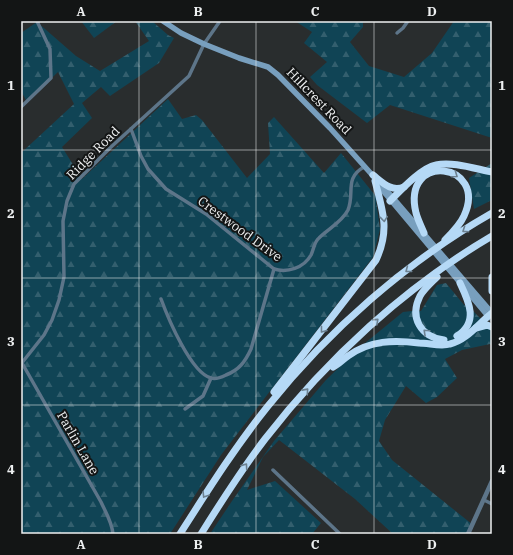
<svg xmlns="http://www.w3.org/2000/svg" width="513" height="555" font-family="'IBM Plex Serif',serif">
  <defs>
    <pattern id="forest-firs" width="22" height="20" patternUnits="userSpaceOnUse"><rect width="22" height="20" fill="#104455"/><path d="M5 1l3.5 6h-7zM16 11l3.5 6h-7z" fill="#335f6e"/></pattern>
  </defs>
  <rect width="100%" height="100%" fill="#292d2e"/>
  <g fill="url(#forest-firs)">
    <polygon points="81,21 117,21 94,38"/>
    <polygon points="135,21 152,21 168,35 174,38 159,63 110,96 101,87 82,103 92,118 62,147 82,179 168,99 182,119 196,115 202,120 247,178 270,154 268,123 274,117 324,173 341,153 378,199 376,201 380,229 373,257 221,455 170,534 21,534 21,153 74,104 58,72 27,102 21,91 21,33 37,22 76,56 100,71 149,41"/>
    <polygon points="295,21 363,21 363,27 350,42 369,66 404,77 432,53 454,21 492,21 492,138 390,105 367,123 317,85 310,77 327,62 304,43 312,32"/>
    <polygon points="492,163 492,200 474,209 469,178"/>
    <polygon points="446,283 464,305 468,306 492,330 492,346 490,344 462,350 445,359 457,378 437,397 426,403 406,386 385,420 379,441 392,460 473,525 470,534 393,534 355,499 279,440 263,457 247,490 275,481 321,523 312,534 210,534 232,501 274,441 326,380 359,348 403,312 412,311 421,311 437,285"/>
  </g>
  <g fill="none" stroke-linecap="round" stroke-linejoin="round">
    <g stroke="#5d7589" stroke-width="3.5">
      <polyline points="397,33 403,28 408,21"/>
      <polyline points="21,107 51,78 50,49 37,21"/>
      <path d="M131,129L141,156L148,169L166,189L206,214L274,269C287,273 304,268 311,255C314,249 314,242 319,238C328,229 342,222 348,210C355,193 344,178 364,167"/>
      <path d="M161,299C168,318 191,373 211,378C216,380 222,377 226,375C239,370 245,362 251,349L274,269"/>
      <path d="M22,363L101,502C106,513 112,522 113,534"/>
      <polyline points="21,364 44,335 52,320 59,300 64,277 63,221 67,201 74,184 111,147 189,76 204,44 220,21"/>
      <polyline points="185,409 203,396 211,378"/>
      <polyline points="273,470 340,534"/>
      <polyline points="484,500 492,504"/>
    </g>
    <g stroke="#5d7589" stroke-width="4.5">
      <polyline points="488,316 492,320"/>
      <polyline points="468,534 492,481"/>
    </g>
    <g stroke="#789fbe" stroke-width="5.5">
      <polyline points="163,21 181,33 204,44 239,58 268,67 278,75 330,128 375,178"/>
      <polyline points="381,184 492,313"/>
      <polyline points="379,186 488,316"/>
    </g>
    <g stroke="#b5d9f6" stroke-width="7">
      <path d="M373,175C383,183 391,192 404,187"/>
      <path d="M390,201C401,190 421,168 436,165C452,161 476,169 492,172"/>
      <path d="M424,233C421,226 418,220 416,213C401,151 489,162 464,216C460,225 452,233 445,240"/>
      <path d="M437,277C431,283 424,289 420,296C409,318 421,337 444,340"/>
      <polyline points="492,277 492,291"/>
      <polyline points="476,328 487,325 492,327"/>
      <path d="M457,336C479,322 469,302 460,283"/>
      <path d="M333,367C339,364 343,359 348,356C370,340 394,340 419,343C429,343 441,347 450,344C467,340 479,323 492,313"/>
      <path d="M274,392L376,260C390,230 383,212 375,181"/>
      <path d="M180,534C208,490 235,447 268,406C329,330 406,262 492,213"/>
      <path d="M201,534C221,502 242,469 265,439C327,359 405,287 492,236"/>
    </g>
  </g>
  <defs><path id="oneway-chevron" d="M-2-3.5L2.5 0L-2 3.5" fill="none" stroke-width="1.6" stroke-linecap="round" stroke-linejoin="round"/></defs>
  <g stroke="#6c8191">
    <use href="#oneway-chevron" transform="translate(455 175) rotate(35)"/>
    <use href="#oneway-chevron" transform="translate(384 219) rotate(84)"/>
    <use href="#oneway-chevron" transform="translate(465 230) rotate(146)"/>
    <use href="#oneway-chevron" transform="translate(408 270) rotate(142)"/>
    <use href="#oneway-chevron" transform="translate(376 321) rotate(-42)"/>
    <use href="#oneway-chevron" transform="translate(323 330) rotate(128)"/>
    <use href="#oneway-chevron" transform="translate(426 332) rotate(-137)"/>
    <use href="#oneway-chevron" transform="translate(306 391) rotate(-48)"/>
    <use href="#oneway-chevron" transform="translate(245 466) rotate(-55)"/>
    <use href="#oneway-chevron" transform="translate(205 495) rotate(122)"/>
  </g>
  <path fill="none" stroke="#eef0f1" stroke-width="1" stroke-opacity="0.55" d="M139,21V534M256,21V534M374,21V534M21,150H492M21,278H492M21,405H492"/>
  <g text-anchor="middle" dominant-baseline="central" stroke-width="4" stroke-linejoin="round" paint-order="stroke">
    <g font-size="13" fill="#eef0f1" stroke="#131515">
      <text transform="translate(319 101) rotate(46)">Hillcrest Road</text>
      <text transform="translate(93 153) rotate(-45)">Ridge Road</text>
      <text transform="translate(240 229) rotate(36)">Crestwood Drive</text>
      <text transform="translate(78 443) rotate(60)">Parlin Lane</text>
    </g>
  </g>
  <rect width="513" height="555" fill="none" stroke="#131515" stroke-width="44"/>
  <rect x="22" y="22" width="469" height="511" fill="none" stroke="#eef0f1" stroke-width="1.5"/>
  <g font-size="13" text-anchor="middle" font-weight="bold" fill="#eef0f1">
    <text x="81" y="16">A</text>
    <text x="198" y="16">B</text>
    <text x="315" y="16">C</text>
    <text x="432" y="16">D</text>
    <text x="11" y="90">1</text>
    <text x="502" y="90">1</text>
    <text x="11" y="218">2</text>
    <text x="502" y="218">2</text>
    <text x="11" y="346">3</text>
    <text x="502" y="346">3</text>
    <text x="11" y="474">4</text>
    <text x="502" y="474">4</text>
    <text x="81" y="549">A</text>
    <text x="198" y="549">B</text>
    <text x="315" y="549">C</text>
    <text x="432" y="549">D</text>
  </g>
</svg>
